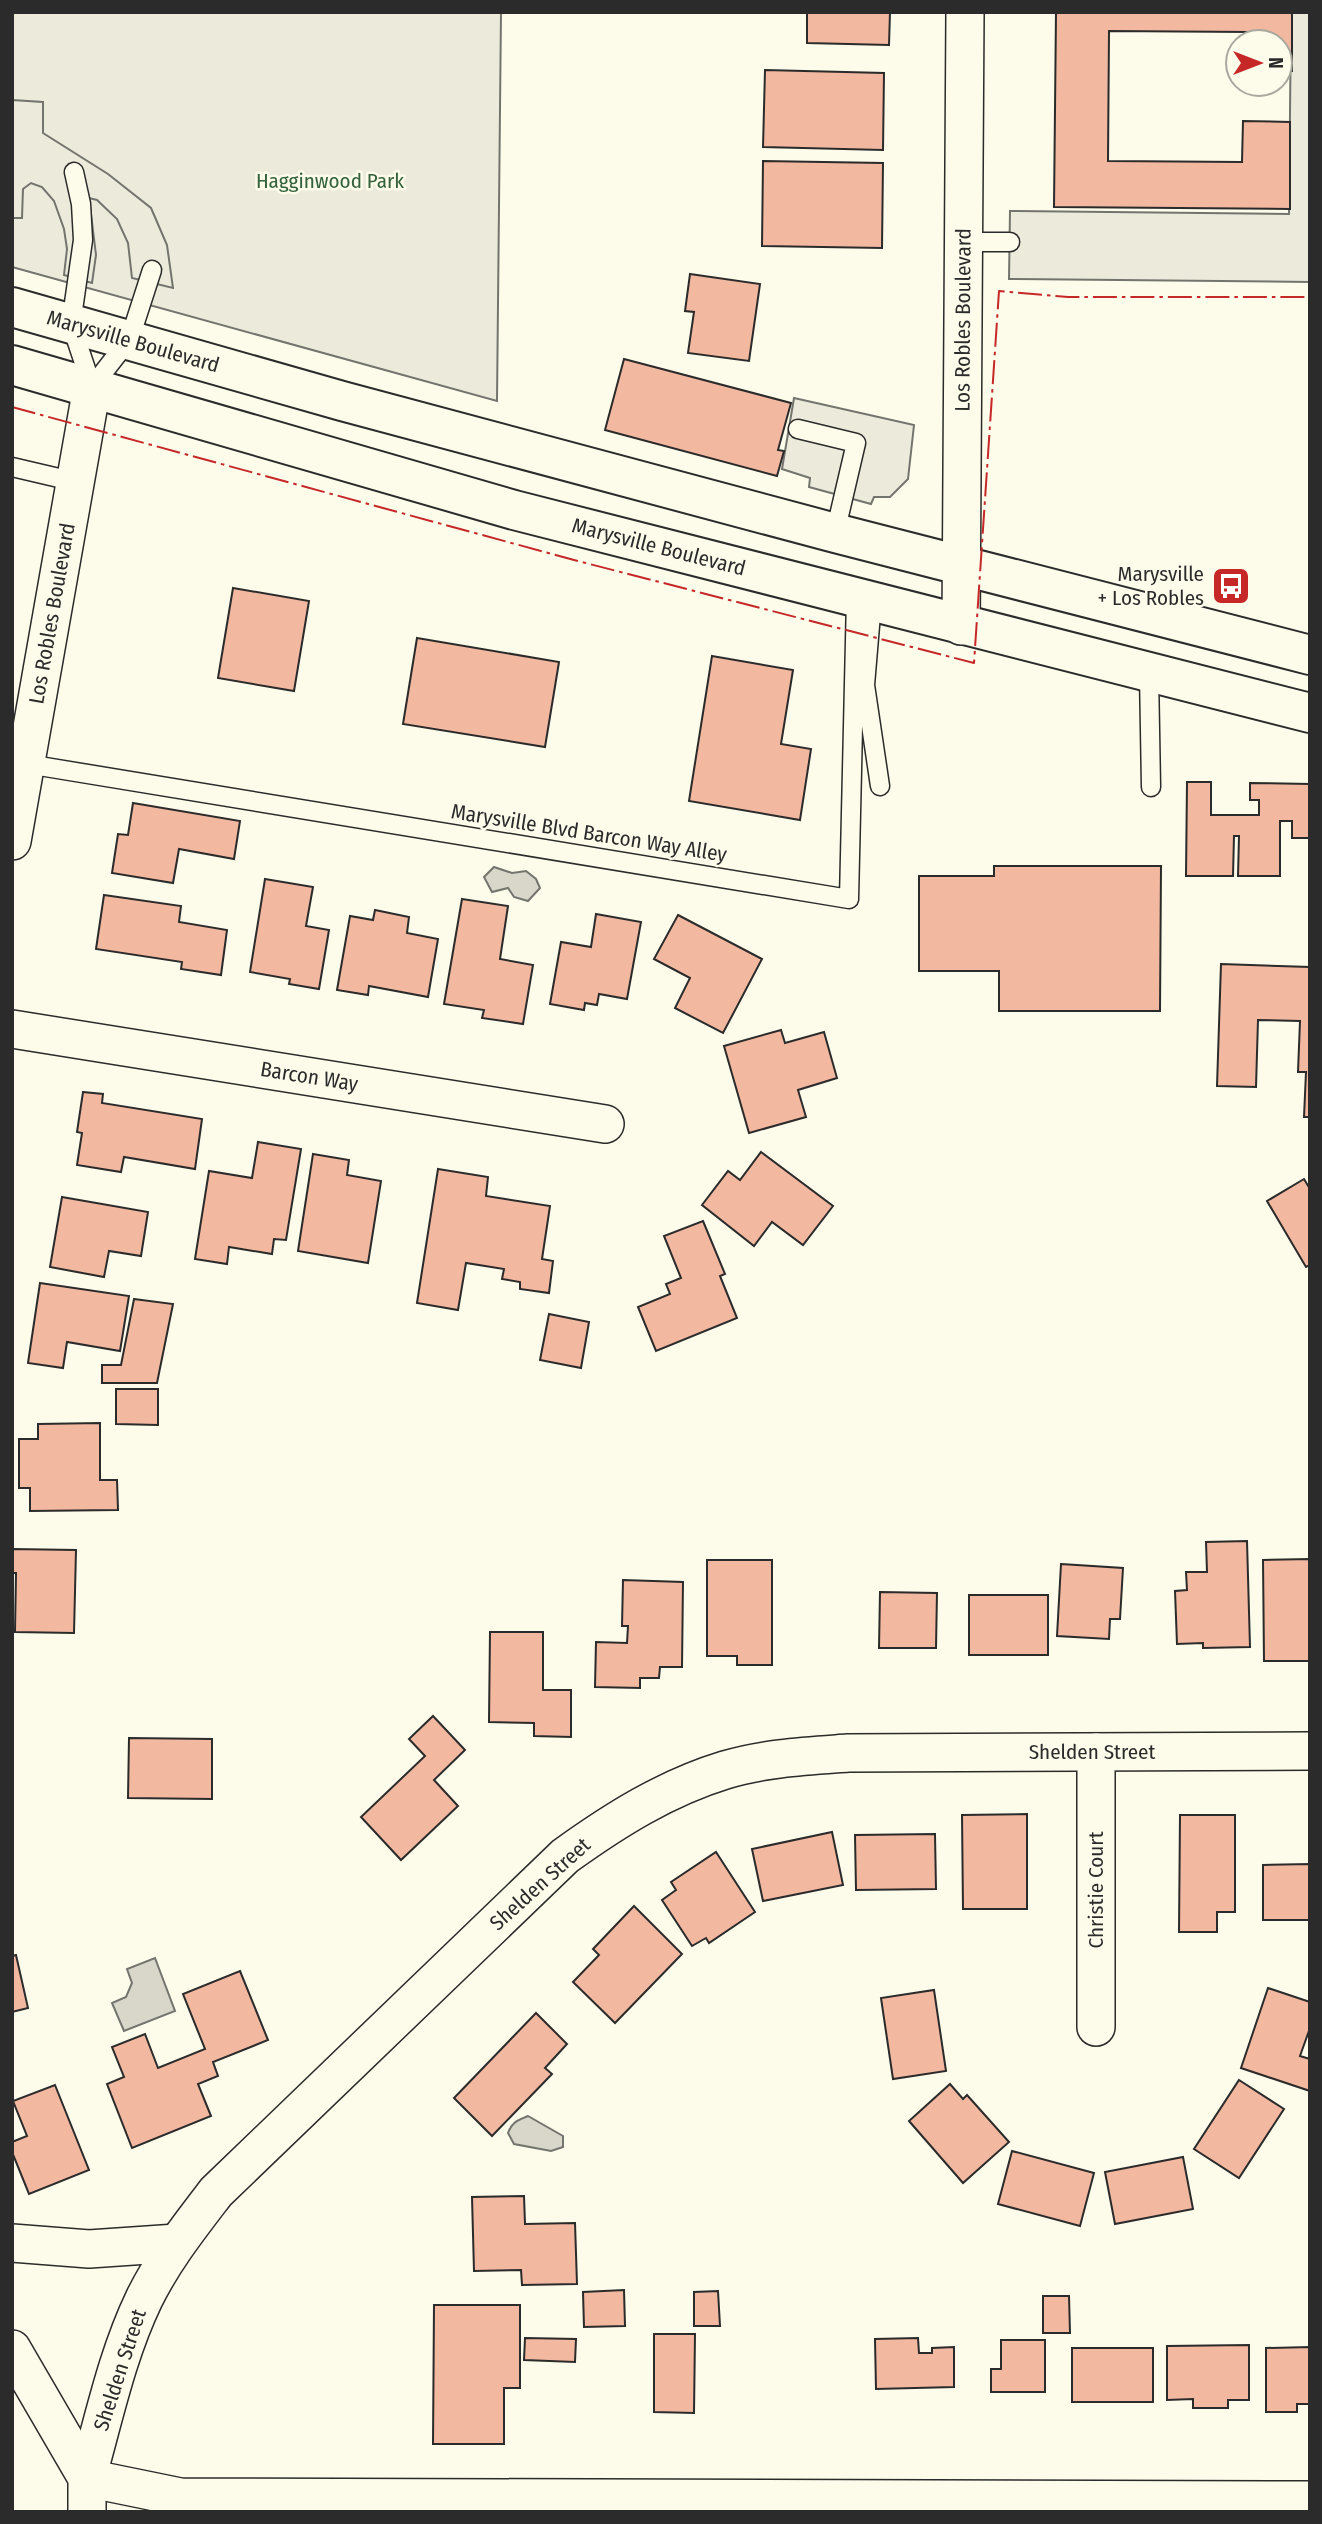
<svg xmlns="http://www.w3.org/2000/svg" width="1322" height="2524" font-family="'Fira Sans Condensed',sans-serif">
  <rect width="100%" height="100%" fill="#fdfbea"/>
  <polygon fill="#ecebdb" stroke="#74746e" stroke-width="2" points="12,12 501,12 497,401 12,267"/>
  <g fill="#eceadb" stroke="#74746e" stroke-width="2">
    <polygon points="1291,12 1310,12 1310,282 1009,279 1010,211 1289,214"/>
    <polygon points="12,100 43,102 43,133 108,174 151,208 167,245 173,288 132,278 128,243 117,219 97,200 89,198 96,255 92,283 64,275 67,249 64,229 54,201 42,187 31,183 23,189 22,218 12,218"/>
    <polygon points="794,398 914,425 908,479 890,497 874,497 871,504 809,487 810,478 782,469"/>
  </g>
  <g fill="#d8d7c9" stroke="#74746e" stroke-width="2">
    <polygon points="494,867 512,873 526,871 536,879 540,888 528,901 514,897 508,888 492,892 484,877"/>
    <polygon points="155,1958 175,2011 124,2031 112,2003 126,1997 132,1983 127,1969"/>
    <path d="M528,2116L563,2136V2147L551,2151L514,2144L508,2133C512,2122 518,2120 528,2116Z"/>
  </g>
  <g fill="#f2b8a0" stroke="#2b2b2b" stroke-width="2">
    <polygon points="807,12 890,12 889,45 807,43"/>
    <polygon points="1056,12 1292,12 1292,71 1280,71 1280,42 1248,42 1249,32 1109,31 1108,161 1242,162 1243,121 1290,122 1290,209 1054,207"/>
    <polygon points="765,70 884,73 883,150 763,147"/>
    <polygon points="763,161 883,163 882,248 762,246"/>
    <polygon points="690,274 760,284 749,361 688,353 694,312 685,311"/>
    <polygon points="624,359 791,403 778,450 784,451 777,476 605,430"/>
    <polygon points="233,588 309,601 294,691 218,678"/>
    <polygon points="417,638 559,662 545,747 403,724"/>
    <polygon points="712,656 793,670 781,744 811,749 800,820 689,801"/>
    <polygon points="1187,782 1211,782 1211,815 1259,815 1259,800 1250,800 1250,783 1310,784 1310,838 1292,838 1292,821 1280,821 1280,876 1238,876 1239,836 1234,836 1233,876 1186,876"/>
    <polygon points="133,803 240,821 234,859 179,849 173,883 112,873 118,834 128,835"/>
    <polygon points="994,866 1161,866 1160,1011 999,1011 999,971 919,971 919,876 994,876"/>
    <polygon points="265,879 313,887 306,926 329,930 319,989 289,984 290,979 250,972"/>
    <polygon points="104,895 181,906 179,922 227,930 221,975 181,969 182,962 96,949"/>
    <polygon points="462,899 508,906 500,959 533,965 523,1024 482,1018 484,1010 444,1004"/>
    <polygon points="375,910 409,917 407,933 438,939 428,997 369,986 368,995 337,990 350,916 373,920"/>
    <polygon points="596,914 641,922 627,999 599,994 597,1005 585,1003 584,1010 550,1004 561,942 591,947"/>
    <polygon points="678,915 762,959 723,1033 675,1008 690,978 654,959"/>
    <polygon points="1221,964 1310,967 1310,1117 1304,1117 1306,1072 1298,1072 1300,1021 1258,1020 1256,1087 1217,1086"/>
    <polygon points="781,1030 785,1043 824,1032 837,1078 798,1090 806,1117 749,1133 724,1046"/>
    <polygon points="83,1092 103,1094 102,1103 202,1119 195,1169 124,1157 121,1172 77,1165 82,1133 77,1132"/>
    <polygon points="258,1142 301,1149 286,1240 274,1239 272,1254 229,1247 227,1264 195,1259 209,1171 252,1178"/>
    <polygon points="761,1152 833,1206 803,1245 772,1222 754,1246 702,1205 728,1171 740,1180"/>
    <polygon points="313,1154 349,1160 347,1175 381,1181 368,1263 298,1251"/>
    <polygon points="438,1169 488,1177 486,1196 550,1206 542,1259 553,1261 549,1293 520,1289 520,1282 502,1279 504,1269 466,1263 458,1310 417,1303"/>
    <polygon points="1304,1179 1310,1189 1310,1265 1306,1267 1267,1201"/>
    <polygon points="62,1197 148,1212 141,1256 109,1251 104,1277 50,1267"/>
    <polygon points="703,1221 725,1274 720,1276 737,1318 656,1351 638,1307 670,1294 666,1284 681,1278 664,1236"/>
    <polygon points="40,1283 129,1296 120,1351 67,1342 63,1368 28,1363"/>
    <polygon points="134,1299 173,1304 157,1383 102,1383 102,1365 121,1365"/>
    <polygon points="549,1314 589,1322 581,1368 540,1360"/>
    <polygon points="116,1389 158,1389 158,1425 116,1424"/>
    <polygon points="100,1423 100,1480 117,1480 118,1510 30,1511 30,1488 19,1488 19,1439 38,1439 38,1424"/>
    <polygon points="1247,1541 1250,1647 1203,1648 1203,1643 1177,1644 1175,1591 1187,1590 1186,1572 1207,1572 1206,1542"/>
    <polygon points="12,1549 76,1550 74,1633 15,1632 16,1573 12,1573"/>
    <polygon points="1310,1559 1310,1661 1264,1661 1263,1560"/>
    <polygon points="707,1560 772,1560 772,1665 737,1665 737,1656 707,1656"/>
    <polygon points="1061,1564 1123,1568 1120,1619 1110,1619 1109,1639 1057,1636"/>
    <polygon points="623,1580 683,1582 682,1667 660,1667 659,1678 640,1678 640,1688 595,1687 596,1642 627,1643 628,1626 622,1626"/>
    <polygon points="880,1592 937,1593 936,1648 879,1648"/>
    <rect x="969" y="1595" width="79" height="60"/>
    <polygon points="490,1632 543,1632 543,1690 571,1690 571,1737 534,1736 534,1723 489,1722"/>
    <polygon points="433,1716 465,1750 434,1780 458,1806 401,1860 361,1817 425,1756 409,1739"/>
    <polygon points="129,1738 212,1739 212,1799 128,1798"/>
    <polygon points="1027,1814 1027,1909 963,1909 962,1815"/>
    <polygon points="1180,1815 1235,1815 1235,1912 1217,1912 1217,1932 1179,1932"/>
    <polygon points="832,1832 843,1885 763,1901 752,1849"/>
    <polygon points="935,1834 936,1889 856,1890 855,1835"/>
    <polygon points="716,1852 755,1912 709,1943 706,1938 692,1946 662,1900 676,1890 671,1882"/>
    <polygon points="1310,1864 1310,1920 1263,1920 1263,1865"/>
    <polygon points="634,1906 682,1954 615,2023 573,1982 599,1955 593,1949"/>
    <polygon points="16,1955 28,2008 12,2012 12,1956"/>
    <polygon points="240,1971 268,2040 213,2062 218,2076 198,2084 211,2116 132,2148 107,2084 124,2077 112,2047 145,2034 158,2068 205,2049 183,1994"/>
    <polygon points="1268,1988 1310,2002 1310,2028 1300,2056 1310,2059 1310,2091 1241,2068"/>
    <polygon points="934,1990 946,2071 893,2079 881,1998"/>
    <polygon points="536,2013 567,2044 545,2068 552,2074 492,2136 454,2098"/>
    <polygon points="1239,2080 1284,2109 1239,2178 1194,2149"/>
    <polygon points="950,2084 963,2099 967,2095 1009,2142 963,2183 909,2121"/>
    <polygon points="55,2085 89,2170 29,2194 12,2152 12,2142 27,2136 13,2101"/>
    <polygon points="1012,2151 1094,2173 1080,2226 998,2204"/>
    <polygon points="1183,2157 1193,2209 1115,2224 1105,2172"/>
    <polygon points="524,2196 525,2224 575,2223 577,2284 522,2285 521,2270 474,2271 472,2197"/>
    <polygon points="624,2290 625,2326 584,2327 583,2292"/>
    <polygon points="718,2291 720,2326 694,2326 694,2292"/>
    <polygon points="1043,2296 1069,2296 1070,2333 1043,2333"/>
    <polygon points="434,2305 520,2305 520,2388 504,2388 504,2444 433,2444"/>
    <polygon points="654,2334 695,2334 694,2413 654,2412"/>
    <polygon points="525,2338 576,2339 575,2362 524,2360"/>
    <polygon points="918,2338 919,2353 932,2353 932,2348 954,2347 954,2387 876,2389 875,2339"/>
    <polygon points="1001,2340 1045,2340 1045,2392 991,2392 991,2369 1001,2369"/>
    <polygon points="1249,2345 1249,2400 1228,2400 1228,2408 1193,2408 1193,2399 1167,2400 1167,2346"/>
    <polygon points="1310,2347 1310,2404 1297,2404 1297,2412 1266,2412 1266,2348"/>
    <rect x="1072" y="2348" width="81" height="54"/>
  </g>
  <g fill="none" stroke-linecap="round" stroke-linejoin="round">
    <defs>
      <g id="service">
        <polyline points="74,172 81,204 83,240 71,324 92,387"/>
        <polyline points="963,242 1010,242"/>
        <polyline points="92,387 130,338 152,270"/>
        <polyline points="798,429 856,443 835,533"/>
        <polyline points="12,467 76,482"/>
        <polyline points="872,602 865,685 880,786"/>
        <polyline points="1149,673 1151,787"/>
        <polyline points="21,763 849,899 856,598"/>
      </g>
      <g id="minor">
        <path id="s1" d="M961,626L965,12"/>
        <path id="s2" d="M12,841L92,387"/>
        <path id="s3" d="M12,1029L605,1124"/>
        <path d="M1310,1751L848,1753C807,1756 765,1758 725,1770C666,1788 615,1820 565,1856L216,2192C190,2226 163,2260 144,2299C117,2355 104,2418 87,2478L180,2497L1310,2500"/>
        <polyline points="1096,1752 1096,2027"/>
        <polyline points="12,2243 89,2249 177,2243"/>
        <polyline points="12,2349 87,2478 87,2512"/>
      </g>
      <g id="secondary">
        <path id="s4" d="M12,307L342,401L835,533L1310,655"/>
        <path id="s5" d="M12,365L514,510L1310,713"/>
      </g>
    </defs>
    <use href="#service" stroke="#2b2b2b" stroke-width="21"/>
    <use href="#minor" stroke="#2b2b2b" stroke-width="40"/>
    <use href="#secondary" stroke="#2b2b2b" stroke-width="42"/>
    <use href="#service" stroke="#fdfbea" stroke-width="18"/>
    <use href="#minor" stroke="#fdfbea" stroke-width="37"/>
    <use href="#secondary" stroke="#fdfbea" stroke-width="38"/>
    <polyline stroke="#c62828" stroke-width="2" stroke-dasharray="24 5 3.5 5" stroke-linecap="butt" points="12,407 574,560 974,663 999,291 1068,297 1310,297"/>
  </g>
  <defs>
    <symbol id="bus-square" viewBox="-11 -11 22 22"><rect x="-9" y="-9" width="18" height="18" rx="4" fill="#c62828" stroke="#fdfbea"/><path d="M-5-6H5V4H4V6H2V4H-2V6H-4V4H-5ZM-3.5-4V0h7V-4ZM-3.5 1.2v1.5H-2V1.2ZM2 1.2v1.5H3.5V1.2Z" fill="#fff"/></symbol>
  </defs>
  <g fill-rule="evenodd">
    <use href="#bus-square" x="1209" y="564" width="44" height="44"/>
  </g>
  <g text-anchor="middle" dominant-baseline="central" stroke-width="5" stroke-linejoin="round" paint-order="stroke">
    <g font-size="21" fill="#34623c" stroke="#fdfbea">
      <text x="330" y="181">Hagginwood Park</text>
    </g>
    <g font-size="21" fill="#2b2b2b" stroke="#fdfbea">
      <text stroke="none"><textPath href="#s1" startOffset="306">Los Robles Boulevard</textPath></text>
      <text stroke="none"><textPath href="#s4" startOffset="126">Marysville Boulevard</textPath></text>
      <text stroke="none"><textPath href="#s5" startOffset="672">Marysville Boulevard</textPath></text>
      <text stroke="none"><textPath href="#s2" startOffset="231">Los Robles Boulevard</textPath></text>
      <text transform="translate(589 833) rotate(9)">Marysville Blvd Barcon Way Alley</text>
      <text stroke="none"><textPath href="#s3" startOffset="301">Barcon Way</textPath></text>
      <text x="1092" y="1752">Shelden Street</text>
      <text transform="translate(540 1884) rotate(-42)">Shelden Street</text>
      <text transform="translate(1096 1890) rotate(-90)">Christie Court</text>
      <text transform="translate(120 2370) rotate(-72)">Shelden Street</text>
    </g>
    <g font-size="21" fill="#2b2b2b" stroke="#fdfbea" text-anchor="end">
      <text x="1204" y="574">Marysville<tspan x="1204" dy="24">+ Los Robles</tspan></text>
    </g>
  </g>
  <rect width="1322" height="2524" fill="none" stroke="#2b2b2b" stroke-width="28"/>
  <g transform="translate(1259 63) rotate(90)"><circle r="33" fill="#fdfbea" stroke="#a9a89e" stroke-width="2"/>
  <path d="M0-5L12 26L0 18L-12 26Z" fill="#c62828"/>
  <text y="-10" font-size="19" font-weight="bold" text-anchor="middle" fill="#2b2b2b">N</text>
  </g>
</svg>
